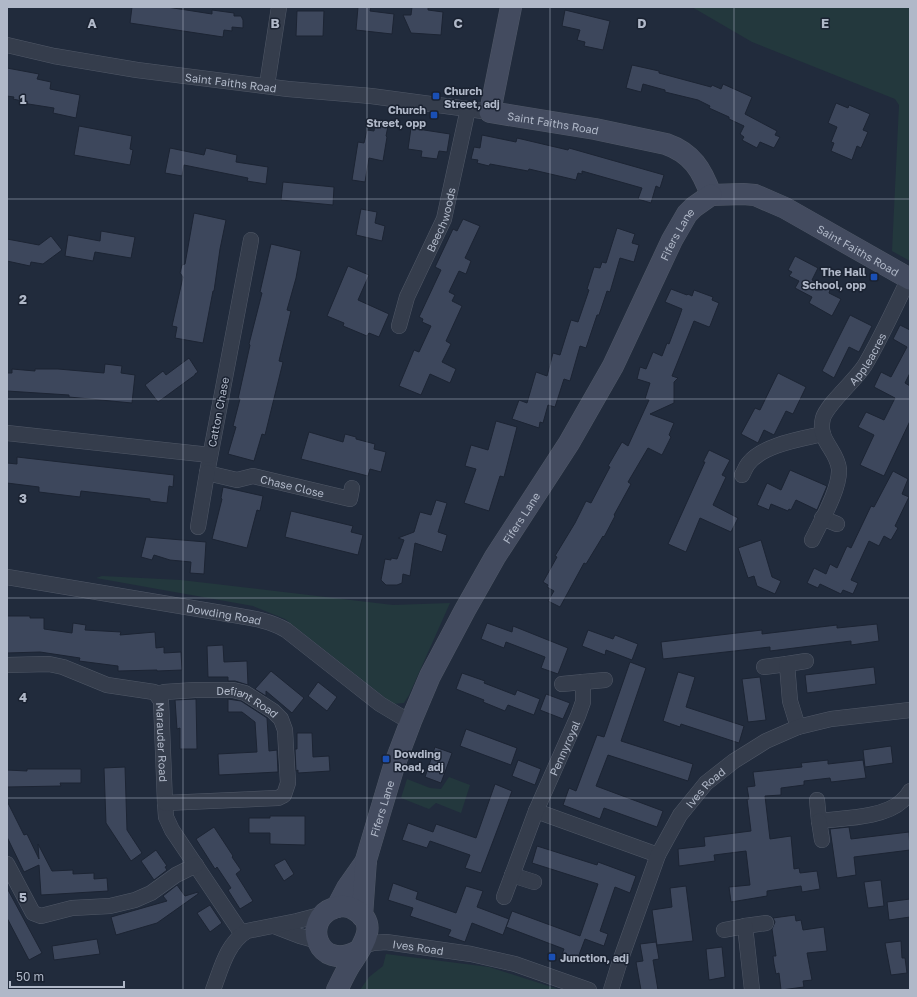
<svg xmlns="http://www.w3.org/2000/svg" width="917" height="997" font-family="'Golos Text',sans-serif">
  <rect width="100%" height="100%" fill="#212b3c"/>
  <g fill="#23383d">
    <polygon points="692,7 910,7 910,261 892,251 899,105 895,99 752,42"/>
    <polygon points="102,576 181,580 393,605 450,603 409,695 404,703 393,704 285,619 253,606 96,578"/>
    <polygon points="449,777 470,785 461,813 436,803 429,809 401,798 407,779 430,788 441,789"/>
    <polygon points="386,954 489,967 561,990 360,990 369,977 383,966"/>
  </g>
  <g fill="#3d475c" stroke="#1c2433">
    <polygon points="132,7 167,7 212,14 212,10 234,13 234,16 241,16 243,20 243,28 232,27 232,31 224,30 223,37 130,23"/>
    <polygon points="358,7 371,7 370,11 394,14 392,34 356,30"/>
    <polygon points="412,7 428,7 428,10 443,12 441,35 411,33 403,15 411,15"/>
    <polygon points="565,10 610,21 603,50 584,46 585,42 577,40 580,30 562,26"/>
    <polygon points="297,11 324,11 323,36 296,36"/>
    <polygon points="632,65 659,71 659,73 711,87 712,85 721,89 723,84 752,97 745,114 777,131 775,135 780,137 774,148 760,142 757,148 742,140 744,137 740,134 744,126 729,119 729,117 709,108 710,106 698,100 665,92 665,90 643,84 641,92 626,88"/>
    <polygon points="7,68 39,74 37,79 51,82 50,89 80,95 76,118 53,113 54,108 22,103 22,101 13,99 14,97 7,96"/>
    <polygon points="836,103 848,108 849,105 870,114 863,130 868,132 861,148 857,146 852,160 831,151 834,143 831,142 837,127 828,123"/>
    <polygon points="375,124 388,126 386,136 387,137 383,161 369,158 365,182 352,180 358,142 364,143 367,130 374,131"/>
    <polygon points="79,126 132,136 130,149 133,150 130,165 74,155"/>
    <polygon points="411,128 450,134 447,152 439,151 437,159 421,157 422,151 408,149"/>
    <polygon points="482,135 516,142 517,138 568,150 569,148 664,175 660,188 656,186 651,203 638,199 642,188 582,171 582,174 578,173 576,180 529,169 528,171 490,164 489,166 477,163 478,160 471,159 474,147 480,148"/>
    <polygon points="170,148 204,155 206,148 237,155 236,162 268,167 266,184 247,181 248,178 184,165 182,176 165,173"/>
    <polygon points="283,182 334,187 333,205 281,200"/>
    <polygon points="361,209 377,212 375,223 385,226 382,241 356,235"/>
    <polygon points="194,213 226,220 220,249 214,291 213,291 203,343 175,338 177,327 172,326 183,277 180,273 182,265 185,264"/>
    <polygon points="463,219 480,226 465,258 471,261 466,274 459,271 449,292 455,295 452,301 462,306 446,341 451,344 442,362 456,369 450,383 430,374 421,395 399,386 414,350 419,352 431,326 422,322 423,319 419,317 441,270 435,267 453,229 457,231"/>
    <polygon points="617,228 635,234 632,243 639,245 634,262 620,258 610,292 607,291 599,315 597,315 586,348 580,346 570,381 564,379 555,407 548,405 543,423 540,422 539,428 512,419 519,400 527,403 536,372 547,376 553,353 560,355 571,320 578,322 589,290 587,289 594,267 600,268 602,262 606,263"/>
    <polygon points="101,231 135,237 131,258 95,252 93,261 65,256 68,235 100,241"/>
    <polygon points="51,236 62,250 43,264 31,262 30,266 7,261 7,239 39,245"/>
    <polygon points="271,244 301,251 296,278 287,310 291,311 279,361 283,362 265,435 262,434 254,461 228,454 236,427 233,426 240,399 238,399 250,345 249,344 262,293 260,292"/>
    <polygon points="795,256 818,268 812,280 830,290 829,293 841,299 832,316 809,303 812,297 795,288 799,281 789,276 792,272 788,270"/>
    <polygon points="348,266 369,275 358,300 389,314 379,337 369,333 367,336 343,326 344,323 327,316"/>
    <polygon points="671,289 687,295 688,294 692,296 694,290 713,297 712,300 719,303 710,326 709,327 694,321 672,376 678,378 674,382 674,403 650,414 674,423 669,435 671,437 662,455 648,448 628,482 631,484 614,515 615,516 604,537 603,536 586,564 584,563 560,607 548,601 554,591 547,587 548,585 543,582 557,557 555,556 575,523 586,501 591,503 610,467 608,466 622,442 628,446 649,400 645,399 650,383 637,379 640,367 646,369 653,352 662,356 667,343 669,344 680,315 682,309 665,302"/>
    <polygon points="850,315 872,326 859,352 849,347 834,378 822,371"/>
    <polygon points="900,325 910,330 910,373 905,383 910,386 910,421 884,476 860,465 874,435 858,427 866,412 884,420 895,398 874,387 881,372 891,377 907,347 893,339"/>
    <polygon points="189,358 198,372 195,374 195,375 158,402 145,385 163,371 166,375"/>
    <polygon points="105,364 122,366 121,373 135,375 132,403 69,397 69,395 7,391 7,373 12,373 12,369 35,371 35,369 58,369 104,373"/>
    <polygon points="778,373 806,387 793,414 786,411 774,435 764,430 758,443 741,434 755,408 760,410"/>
    <polygon points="496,421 517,427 504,477 500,476 489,511 464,503 476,469 465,466 471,445 488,450"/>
    <polygon points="309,432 343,442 345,434 356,437 356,439 375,444 374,449 386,452 381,472 370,469 368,476 301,459"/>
    <polygon points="709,450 730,460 722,475 726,477 713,505 738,518 731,532 700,518 686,552 668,544 705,462 703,462"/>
    <polygon points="17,457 174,475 173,487 169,486 167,503 150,501 150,499 81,491 80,497 39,492 39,487 7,483 7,463 17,464"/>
    <polygon points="790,470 827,486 817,510 796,500 791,510 789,509 788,511 771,504 769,510 757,505 767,483 781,490"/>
    <polygon points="893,471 908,479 902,494 909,497 895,526 898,528 891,540 884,536 879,546 869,541 851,580 858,583 853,594 843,590 841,594 820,584 818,588 807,583 814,568 826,574 830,564 837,568 847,546 851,548 871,506 874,507"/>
    <polygon points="223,487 263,496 260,511 257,510 247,548 212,539 222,499 221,498"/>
    <polygon points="436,500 447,503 438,532 447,535 442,552 415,543 410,576 403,574 402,583 397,585 386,585 381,580 385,559 391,560 391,558 397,559 404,540 398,538 414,532 420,512 431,515"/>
    <polygon points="291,511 353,526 351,532 363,535 358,555 285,537"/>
    <polygon points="146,537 206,542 204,574 190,573 191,562 170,560 154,555 152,560 141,557"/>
    <polygon points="761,540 772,577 781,581 775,594 757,586 754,576 748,578 738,548"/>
    <polygon points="7,616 30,616 30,618 44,618 44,629 72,633 73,623 86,625 85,630 121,632 120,635 155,632 156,648 164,647 164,653 181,652 182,670 157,671 157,670 118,671 118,666 79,661 80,658 40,652 7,653"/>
    <polygon points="487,623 512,632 513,626 568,648 558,674 541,668 545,657 506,642 504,648 481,639"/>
    <polygon points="877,624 879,641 851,645 851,641 770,651 770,647 663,659 661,642 762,630 762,634 837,625 837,628"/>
    <polygon points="588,630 613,639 615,635 638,644 632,660 606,650 605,655 582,646"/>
    <polygon points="223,645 224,662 247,661 248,685 235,681 228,681 228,677 208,677 207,646"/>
    <polygon points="630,662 646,668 621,741 693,764 688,781 608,755 596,786 663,811 657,827 604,808 600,819 563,805 569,788 576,791 597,735 604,737"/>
    <polygon points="874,667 876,684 807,693 805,675"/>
    <polygon points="271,671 304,698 292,713 266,691 266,696 255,689"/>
    <polygon points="678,672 695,677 686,707 744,726 739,743 681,724 680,727 663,721"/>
    <polygon points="462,673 485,681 484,683 515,695 517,690 540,699 534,715 508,705 505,711 483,702 484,700 456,689"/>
    <polygon points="760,677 766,720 748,722 742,679"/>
    <polygon points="318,682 337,697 327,711 308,696"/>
    <polygon points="546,694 570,703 563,719 540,710"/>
    <polygon points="196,699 197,749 180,749 180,728 177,729 175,700"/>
    <polygon points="228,699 241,701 267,718 269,751 277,750 278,772 219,775 218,754 257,752 255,722 242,712 228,712"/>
    <polygon points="466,729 517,748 511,765 460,746"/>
    <polygon points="297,733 312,733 313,757 329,756 330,771 298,773 298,770 296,771 295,749 297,749"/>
    <polygon points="891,746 893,763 865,767 863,750"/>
    <polygon points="435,747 452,753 441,783 425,777"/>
    <polygon points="518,760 541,769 535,785 512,776"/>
    <polygon points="828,760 828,764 863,760 866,778 831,782 830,778 804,781 804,785 781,788 781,795 765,796 770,839 791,836 794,869 799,868 800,873 817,871 820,889 802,892 801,886 767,891 767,896 731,902 729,887 750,885 746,851 714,855 715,861 679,866 678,849 705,846 704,837 751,831 747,799 749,799 747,787 755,786 753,772 802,767 801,763"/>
    <polygon points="125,767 127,830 142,853 131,861 106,823 104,768"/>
    <polygon points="27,769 81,769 81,783 60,783 61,786 7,787 7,770 27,771"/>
    <polygon points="495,784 512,791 481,873 465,868 470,855 430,841 427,848 402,840 408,823 433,832 436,824 476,838"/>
    <polygon points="7,801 24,835 27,834 39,859 38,844 52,871 73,870 73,874 94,873 94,879 107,878 108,891 41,895 39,865 24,872 7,837"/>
    <polygon points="270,816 305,816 305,845 270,844 270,833 249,833 249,818 270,818"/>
    <polygon points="214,827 233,856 232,857 241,870 236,874 253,901 240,909 228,890 231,888 217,867 215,869 196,839"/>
    <polygon points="849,827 851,839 909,832 910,850 854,857 856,875 837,878 830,829"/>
    <polygon points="537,846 597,865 598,862 636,876 630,893 615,887 600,931 608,934 604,946 585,939 576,963 561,957 564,949 506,927 512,911 580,936 598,884 532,863"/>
    <polygon points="156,850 167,866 165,867 167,870 154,880 141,861"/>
    <polygon points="285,859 294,874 284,881 274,865"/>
    <polygon points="881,880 884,906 868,908 864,882"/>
    <polygon points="393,883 418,892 416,899 456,913 466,886 483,891 477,907 509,919 503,935 472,923 465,942 448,936 451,930 410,916 413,908 388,900"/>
    <polygon points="177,885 185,896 198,892 198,894 157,923 116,935 111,917 167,901 163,896"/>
    <polygon points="686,886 693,941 657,945 652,910 672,907 670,888"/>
    <polygon points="7,888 42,953 29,960 7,918"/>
    <polygon points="910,899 910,917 889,920 887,902"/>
    <polygon points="210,905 222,923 210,932 197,913"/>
    <polygon points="795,915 796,921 801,920 803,930 824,927 827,951 807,953 812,980 803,981 804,987 781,990 779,973 776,974 774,964 773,956 776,956 772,929 775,922 773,918"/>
    <polygon points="97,939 100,954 54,960 52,946"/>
    <polygon points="901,941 902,958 905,958 907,973 891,975 885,943"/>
    <polygon points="656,942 659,959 653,960 658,990 641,990 636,962 643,961 640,944"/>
    <polygon points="722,947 725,977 709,980 706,949"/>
  </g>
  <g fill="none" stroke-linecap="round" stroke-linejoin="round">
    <defs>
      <g id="street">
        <path id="s1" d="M7,45L54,56L137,70L288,89L371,96L490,112"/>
        <polyline points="267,85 279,7"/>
        <path id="s2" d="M251,240L207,473L237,480L253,476L350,499L352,488"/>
        <path id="s3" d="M399,326L407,297L444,219L468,109"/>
        <polyline points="7,433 210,455"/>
        <path d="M742,475C744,472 745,468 748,464C762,445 801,439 823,434"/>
        <polyline points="822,518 837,524"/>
        <polyline points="198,527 207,473"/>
        <path id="s4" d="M812,540C821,521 840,489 839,469C837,449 817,441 823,418C828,403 855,381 865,365C881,338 895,307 909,278"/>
        <path id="s5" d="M7,577L222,613C244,617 267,619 286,630L380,704L400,716L411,721"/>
        <path id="s6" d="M7,665L49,664L63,667L107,685L154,692L157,695L161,701L165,803L166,817L172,830L242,934"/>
        <polyline points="764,667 787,664"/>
        <polyline points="583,682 605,680"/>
        <path id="s7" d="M157,695L164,692L195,690H233L245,693L273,711L281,719L285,730L288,783L284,795L278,798L165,803"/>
        <polyline points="798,727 790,701 787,664 806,661"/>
        <path d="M817,800L819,821C843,818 884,818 902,801C905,798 908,795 910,791"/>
        <polyline points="536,811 658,855"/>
        <polyline points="819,821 822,840"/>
        <polyline points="7,864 33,913 41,916 72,908 110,906 135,900 151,893 176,875 196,865"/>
        <polyline points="512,875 534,882"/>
        <path id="s8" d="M504,897L536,811L578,716L583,702V682L562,684"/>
        <polyline points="274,926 300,936 318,941"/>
        <polyline points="745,926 766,923"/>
        <polyline points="724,930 745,926 752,990"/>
        <path id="s9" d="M363,946L373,943L386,942L471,954L515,964L589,990"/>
        <path d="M213,990C221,969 227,943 247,931L297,921L324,914"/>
        <path id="s10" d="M611,990L619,964L658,855L680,815L706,783L734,761L766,741L798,727L831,719L910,710"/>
      </g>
      <g id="secondary">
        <path id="s11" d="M511,7L490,112L595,129L666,144C692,153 702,170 711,195"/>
        <path id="s12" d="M711,195L743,194L755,195L785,208L910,279"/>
        <polyline points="337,907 347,888 366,861"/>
        <path id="s13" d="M362,916L366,860L379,816L394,766L411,721L430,676L465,610L495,557L569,443L613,366L672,240L687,214L694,207L711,195"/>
        <path d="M337,990C341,982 345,973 350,965C360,949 381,925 355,910C349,906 340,905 334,908C301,919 317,973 358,951"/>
      </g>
    </defs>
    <use href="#street" stroke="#505867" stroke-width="16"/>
    <use href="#secondary" stroke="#505867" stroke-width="22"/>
    <use href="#street" stroke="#353d4c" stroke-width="15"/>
    <use href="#secondary" stroke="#434b5f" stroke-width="21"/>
  </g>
  <path fill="none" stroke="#b0b8c8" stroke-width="1" stroke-opacity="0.55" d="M183,7V990M367,7V990M550,7V990M734,7V990M7,199H910M7,399H910M7,598H910M7,798H910"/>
  <g fill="#1a4fb4" stroke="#1a2231" stroke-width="1.5">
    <rect x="432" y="92" width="8" height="8" rx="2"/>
    <rect x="430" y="111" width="8" height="8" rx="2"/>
    <rect x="870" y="273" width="8" height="8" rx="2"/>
    <rect x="382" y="755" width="8" height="8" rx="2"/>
    <rect x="548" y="953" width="8" height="8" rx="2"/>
  </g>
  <g text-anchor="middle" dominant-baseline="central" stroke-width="3" stroke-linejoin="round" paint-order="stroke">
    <g font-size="11" fill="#b0b8c8" stroke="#1a2231">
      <text stroke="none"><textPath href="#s1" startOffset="227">Saint Faiths Road</textPath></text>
      <text stroke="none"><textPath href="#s11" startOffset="171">Saint Faiths Road</textPath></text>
      <text stroke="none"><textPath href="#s3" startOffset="115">Beechwoods</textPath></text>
      <text stroke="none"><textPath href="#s13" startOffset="758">Fifers Lane</textPath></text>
      <text stroke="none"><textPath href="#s12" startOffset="161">Saint Faiths Road</textPath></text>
      <text stroke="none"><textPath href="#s4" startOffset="206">Appleacres</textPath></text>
      <text transform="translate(218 412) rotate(-79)">Catton Chase</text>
      <text stroke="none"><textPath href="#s2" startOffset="325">Chase Close</textPath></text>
      <text stroke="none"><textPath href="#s13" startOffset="434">Fifers Lane</textPath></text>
      <text stroke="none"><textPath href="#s5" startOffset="220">Dowding Road</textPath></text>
      <text stroke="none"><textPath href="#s7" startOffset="94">Defiant Road</textPath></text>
      <text stroke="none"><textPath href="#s6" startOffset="204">Marauder Road</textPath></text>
      <text stroke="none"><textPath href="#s8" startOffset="161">Pennyroyal</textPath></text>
      <text stroke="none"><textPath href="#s10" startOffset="226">Ives Road</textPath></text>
      <text stroke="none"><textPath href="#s13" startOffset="110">Fifers Lane</textPath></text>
      <text stroke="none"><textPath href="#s9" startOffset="56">Ives Road</textPath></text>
    </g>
    <g font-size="11" font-weight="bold" fill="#b0b8c8" stroke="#1a2231" text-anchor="start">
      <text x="444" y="90">Church<tspan x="444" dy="13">Street, adj</tspan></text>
      <text x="426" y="109" text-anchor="end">Church<tspan x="426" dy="13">Street, opp</tspan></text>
      <text x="866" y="271" text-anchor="end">The Hall<tspan x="866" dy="13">School, opp</tspan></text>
      <text x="394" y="753">Dowding<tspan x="394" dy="13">Road, adj</tspan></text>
      <text x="560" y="957">Junction, adj</text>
    </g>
  </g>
  <g font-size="13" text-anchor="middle" font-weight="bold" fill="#b0b8c8" stroke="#1a2231" stroke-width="3" stroke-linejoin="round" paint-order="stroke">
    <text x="92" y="28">A</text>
    <text x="275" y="28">B</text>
    <text x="458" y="28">C</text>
    <text x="642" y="28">D</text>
    <text x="825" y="28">E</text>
    <text x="23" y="104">1</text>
    <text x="23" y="304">2</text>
    <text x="23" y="503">3</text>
    <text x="23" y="702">4</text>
    <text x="23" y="902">5</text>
  </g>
  <rect width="917" height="997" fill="none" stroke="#b0b8c8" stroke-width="16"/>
  <path d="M10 981v6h114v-6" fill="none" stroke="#b0b8c8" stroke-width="2"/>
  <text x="16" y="981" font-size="12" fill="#b0b8c8" stroke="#1a2231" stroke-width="3" paint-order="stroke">50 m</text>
</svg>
